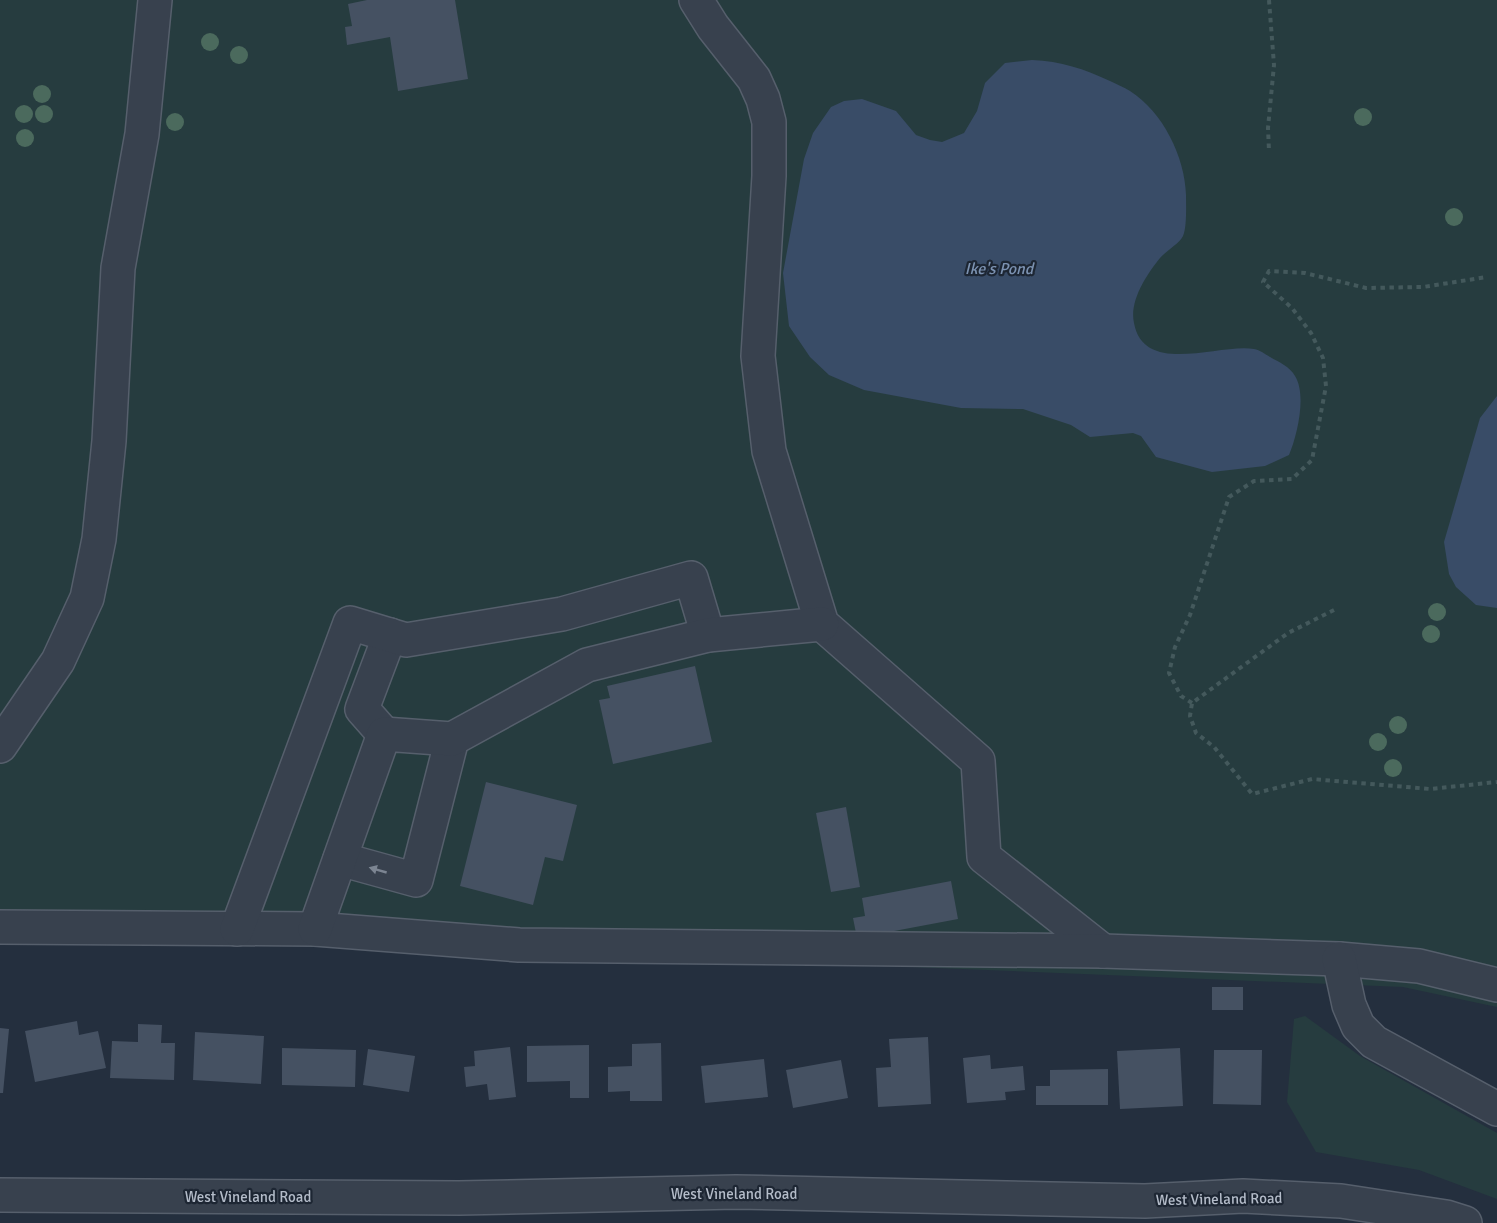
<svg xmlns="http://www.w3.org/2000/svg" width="1497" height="1223" font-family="Signika,sans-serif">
  <rect width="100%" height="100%" fill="#242f3e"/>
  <g fill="#263c3f">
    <polygon points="0,0 1497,0 1497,1007 1403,987 0,930"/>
    <polygon points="1305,1016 1360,1056 1497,1133 1497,1199 1419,1170 1316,1152 1287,1102 1294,1019"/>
  </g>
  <g fill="#394c67">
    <path d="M1032,60C1061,61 1084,69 1110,81C1116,84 1124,87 1130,91C1163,112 1185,157 1186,195C1186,205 1187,227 1183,236C1179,244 1167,250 1160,258C1147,274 1129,301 1134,323C1144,377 1220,343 1254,349C1260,350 1265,354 1270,357C1279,362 1290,367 1295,376C1307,395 1297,436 1289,455L1265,466L1212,472L1156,457L1141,436L1133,433L1090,437L1071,425L1023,409L961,408L864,390L829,375L810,357L789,326L783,273L804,159L813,133L831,107L844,101L862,99L896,111L916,135L930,140L942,142L964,133L977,111L985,83L1005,63Z"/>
    <polygon points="1497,396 1497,608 1476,605 1456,587 1449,574 1444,542 1480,418"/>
  </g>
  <g fill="#455162">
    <polygon points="367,0 455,0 468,79 398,91 390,37 347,45 345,27 352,26 348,4"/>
    <polygon points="695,666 712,742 613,764 599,700 610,698 607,686"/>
    <polygon points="486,782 577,805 563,861 545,857 533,905 460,886"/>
    <polygon points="846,807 860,887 831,892 816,813"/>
    <polygon points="951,881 958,919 857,938 853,918 865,916 862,898"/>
    <rect x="1212" y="987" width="31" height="23"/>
    <polygon points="77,1021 79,1035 98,1031 106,1068 35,1082 25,1031"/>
    <polygon points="138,1024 162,1025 161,1043 175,1043 174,1080 110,1078 112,1041 138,1042"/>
    <polygon points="0,1028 9,1029 3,1093 0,1093"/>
    <polygon points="195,1032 264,1036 261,1084 193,1080"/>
    <polygon points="928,1037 931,1104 878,1107 876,1068 891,1067 889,1039"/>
    <polygon points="661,1043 662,1101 630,1101 630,1091 608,1092 608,1067 632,1066 632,1044"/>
    <polygon points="589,1045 589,1098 570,1098 570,1081 527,1082 527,1046"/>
    <polygon points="510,1047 516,1097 489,1100 487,1084 466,1087 464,1067 475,1066 474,1051"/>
    <polygon points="282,1048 356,1050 355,1087 282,1085"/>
    <polygon points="1180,1048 1183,1106 1120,1109 1117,1051"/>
    <polygon points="368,1049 415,1056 409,1092 363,1085"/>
    <polygon points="1214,1050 1262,1050 1261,1105 1213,1104"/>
    <polygon points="990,1055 991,1069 1023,1066 1025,1090 1005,1092 1006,1100 967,1103 963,1058"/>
    <polygon points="764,1059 768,1097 705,1103 701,1066"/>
    <polygon points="841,1060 848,1098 793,1108 786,1070"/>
    <polygon points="1108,1069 1108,1105 1036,1105 1036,1086 1050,1086 1050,1070"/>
  </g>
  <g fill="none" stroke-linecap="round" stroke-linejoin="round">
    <defs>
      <g id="minor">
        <polyline points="696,0 713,27 754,79 763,99 769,122 769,176 758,356 769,451 822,624 978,761 984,857 1103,951"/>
        <polyline points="384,734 362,709 390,635"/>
        <polyline points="0,746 58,661 87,598 99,539 109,441 118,268 142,134 155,0"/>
        <polyline points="340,859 416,880 452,739"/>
        <polyline points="0,927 315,929 519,945 1103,951 1339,959 1419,966 1497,985"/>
        <polyline points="237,929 350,623 406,640 562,614 691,578 708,635"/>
        <polyline points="315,929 384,734 452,739 587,665 708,635 822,624"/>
        <polyline points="1339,959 1349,1005 1358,1026 1374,1042 1497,1109"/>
        <polyline points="0,1195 459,1198 736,1192 1145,1201 1243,1196 1341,1201 1446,1217 1465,1223"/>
      </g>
    </defs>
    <use href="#minor" stroke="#565f6c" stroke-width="36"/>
    <g stroke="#44595c" stroke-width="4" stroke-dasharray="4.5 4.5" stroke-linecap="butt">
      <polyline points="1269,0 1274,65 1268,128 1269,151"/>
      <polyline points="1334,610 1288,633 1192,703 1190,716 1196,733 1214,747 1252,794 1312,779 1430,789 1497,782"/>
      <polyline points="1192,703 1181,696 1169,673 1175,647 1190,615 1229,497 1254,481 1292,479 1312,460 1326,386 1323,358 1311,333 1292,308 1263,282 1269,271 1305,273 1366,288 1423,287 1487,277"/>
    </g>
    <use href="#minor" stroke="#38414e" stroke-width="33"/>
  </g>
  <g fill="#4b6a5d">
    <circle cx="210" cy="42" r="9"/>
    <circle cx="239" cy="55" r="9"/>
    <circle cx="42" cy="94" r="9"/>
    <circle cx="24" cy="114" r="9"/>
    <circle cx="44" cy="114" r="9"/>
    <circle cx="1363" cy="117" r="9"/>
    <circle cx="175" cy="122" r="9"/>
    <circle cx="25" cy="138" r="9"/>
    <circle cx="1454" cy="217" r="9"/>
    <circle cx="1437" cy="612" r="9"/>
    <circle cx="1431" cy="634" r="9"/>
    <circle cx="1398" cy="725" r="9"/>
    <circle cx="1378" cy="742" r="9"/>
    <circle cx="1393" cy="768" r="9"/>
  </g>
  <defs><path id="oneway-solid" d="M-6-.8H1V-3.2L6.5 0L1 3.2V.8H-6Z" transform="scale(1.5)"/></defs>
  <use fill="#7c8592" href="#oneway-solid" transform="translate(378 870) rotate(-164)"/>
  <g text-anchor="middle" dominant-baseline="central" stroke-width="4.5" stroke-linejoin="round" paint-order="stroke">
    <g font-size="15" fill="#b4bcc9" stroke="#1d2633">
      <text x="734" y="1194">West Vineland Road</text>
      <text x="248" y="1197">West Vineland Road</text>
      <text transform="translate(1219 1199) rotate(-1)">West Vineland Road</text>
    </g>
    <g font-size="16" font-style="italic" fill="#7c92b1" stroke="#1d2633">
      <text x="999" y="269">Ike's Pond</text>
    </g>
  </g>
</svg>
